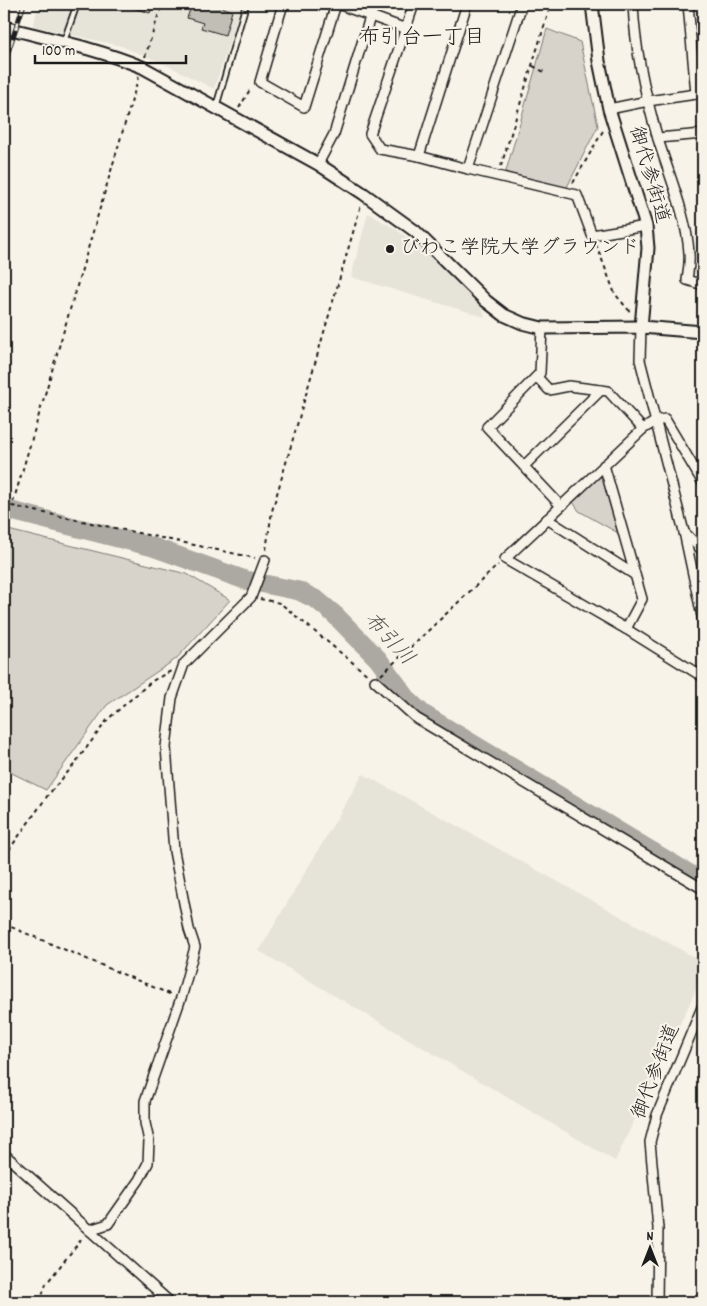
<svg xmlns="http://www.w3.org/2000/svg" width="707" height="1306" font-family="Dekko,'Klee One',sans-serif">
  <rect width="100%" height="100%" fill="#f7f3e8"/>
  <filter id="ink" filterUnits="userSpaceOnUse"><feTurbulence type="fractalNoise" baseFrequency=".02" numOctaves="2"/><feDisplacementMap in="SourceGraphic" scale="10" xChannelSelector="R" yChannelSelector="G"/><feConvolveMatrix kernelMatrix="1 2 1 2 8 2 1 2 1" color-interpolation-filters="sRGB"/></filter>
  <g filter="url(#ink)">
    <g fill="#e6e3d9">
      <polygon points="39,4 242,4 214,89 169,66 121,46 33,26"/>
      <polygon points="368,213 397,230 446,268 482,307 485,317 351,277"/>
      <polygon points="363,774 703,962 703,975 615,1161 259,951"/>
    </g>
    <g fill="#d7d3cb" stroke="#7a7874">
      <polygon points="547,29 580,42 598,126 565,191 504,178"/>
      <polygon points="599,476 605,483 618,533 579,511 573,502"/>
      <polygon points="4,529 187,574 230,600 176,659 107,705 46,790 4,769"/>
    </g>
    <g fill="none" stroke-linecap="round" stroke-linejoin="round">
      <polyline stroke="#aca9a2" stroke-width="19" points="4,509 153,547 245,580 299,591 317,600 335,615 378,659 409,701 423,714 703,882"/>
    </g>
    <g fill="#c0beb5" stroke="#1c1c1c">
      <polygon points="127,4 153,4 150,13 127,6"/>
      <polygon points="192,4 223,4 222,7 232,11 225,35 201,28 203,23 187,18"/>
    </g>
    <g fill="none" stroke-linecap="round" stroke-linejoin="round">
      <defs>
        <g id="service">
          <polyline points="64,41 77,4"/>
          <polyline points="216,107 246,4"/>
        </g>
        <g id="minor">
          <polyline points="283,4 260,82 304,107 336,4"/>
          <polyline points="338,4 406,29"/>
          <polyline points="414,4 370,134 380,149 419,156 468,169 577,195 592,235 646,226"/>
          <path d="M633,4C635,49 645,95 658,139C669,175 687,217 689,253C690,262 688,272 687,280L703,285"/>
          <polyline points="688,4 696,94"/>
          <polyline points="609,109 648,101 703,93"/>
          <polyline points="658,138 703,134"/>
          <polyline points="419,156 467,4"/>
          <polyline points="318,164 334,134 374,4"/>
          <polyline points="468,169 522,4"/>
          <polyline points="641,327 640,360 684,532 703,621"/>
          <polyline points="542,328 540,373 487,427 561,506"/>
          <polyline points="537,377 549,390 569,386 608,391 643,429"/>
          <polyline points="604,465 642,599 626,629"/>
          <polyline points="524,466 601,390"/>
          <polyline points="703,483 665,419 656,421 643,429 505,559 626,629 703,677"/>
          <polyline points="547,519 635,575"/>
          <polyline points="684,532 703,551"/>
          <polyline points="375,681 416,718 703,889"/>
          <polyline points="4,1154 170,1302"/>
          <polyline points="89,1230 108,1224 139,1180 148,1163 149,1141 145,1123 145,1101 182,995 195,947 189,929 174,851 166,747 172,698 184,664 251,597 265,560"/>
          <polyline points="657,1302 658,1228 650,1142 657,1115 703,1005"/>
        </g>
        <g id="tertiary">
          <polyline points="592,4 599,61 609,109 646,226 648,248 641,327"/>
          <path d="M4,27C50,39 98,49 142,67L318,164L364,194L415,231L486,301L504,315L522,323L542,328L641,327L703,332"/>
        </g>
      </defs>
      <use href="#service" stroke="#1c1c1c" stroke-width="8"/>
      <use href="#minor" stroke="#1c1c1c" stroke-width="12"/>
      <use href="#tertiary" stroke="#1c1c1c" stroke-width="15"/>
      <g stroke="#1c1c1c" stroke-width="2" stroke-dasharray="4 4" stroke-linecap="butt">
        <polyline points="145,57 162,4"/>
        <polyline points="533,66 544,72"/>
        <polyline points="139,76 12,506 255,558"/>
        <polyline points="239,108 251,88"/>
        <polyline points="501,166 551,4"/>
        <polyline points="573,183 604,129"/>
        <polyline points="596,244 615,294 632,314"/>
        <polyline points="266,550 272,511 361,205"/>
        <polyline points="260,599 280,603 369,676"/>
        <polyline points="381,675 498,565"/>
        <polyline points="4,857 48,795 73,766 108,719 152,681 171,671"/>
        <polyline points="4,924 172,995"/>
        <polyline points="40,1302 46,1284 84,1236"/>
      </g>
      <use href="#service" stroke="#f7f3e8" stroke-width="4.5"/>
      <use href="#minor" stroke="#f7f3e8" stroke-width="9"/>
      <use href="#tertiary" stroke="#f7f3e8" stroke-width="11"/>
      <defs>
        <polyline id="rail" points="4,64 24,4"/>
      </defs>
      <use href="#rail" stroke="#1c1c1c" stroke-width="5"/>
      <use href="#rail" stroke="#f7f3e8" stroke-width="3" stroke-dasharray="9" stroke-linecap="butt"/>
    </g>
  </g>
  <circle fill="#1c1c1c" stroke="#f7f3e8" stroke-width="2" cx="390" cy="249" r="5"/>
  <g text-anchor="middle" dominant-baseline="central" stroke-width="4.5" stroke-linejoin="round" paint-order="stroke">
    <g font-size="20" fill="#1c1c1c" stroke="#f7f3e8">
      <text transform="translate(648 175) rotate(74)">御代参街道</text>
      <text transform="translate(657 1072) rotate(-69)">御代参街道</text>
    </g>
    <g font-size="20" fill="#1c1c1c" stroke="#f7f3e8" text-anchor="start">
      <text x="400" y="249">びわこ学院大学グラウンド</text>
    </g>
    <g font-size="21" fill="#1c1c1c" stroke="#f7f3e8">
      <text x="422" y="39">布引台一丁目</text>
    </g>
    <g font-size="21" font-style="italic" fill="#565452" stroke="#f7f3e8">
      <text transform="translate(388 640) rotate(47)">布引川</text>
    </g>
  </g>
  <rect width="707" height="1306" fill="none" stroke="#f7f3e8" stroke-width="20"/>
  <rect x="10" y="10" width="687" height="1286" fill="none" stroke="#1c1c1c" stroke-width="2" filter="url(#ink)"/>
  <g transform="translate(650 1248)" stroke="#f7f3e8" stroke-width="4" paint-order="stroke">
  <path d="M0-4L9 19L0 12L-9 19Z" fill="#1c1c1c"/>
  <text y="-8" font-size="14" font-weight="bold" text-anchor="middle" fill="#1c1c1c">N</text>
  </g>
  <path d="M35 55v8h151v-8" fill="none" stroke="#1c1c1c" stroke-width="2.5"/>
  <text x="42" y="55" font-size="15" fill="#1c1c1c" stroke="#f7f3e8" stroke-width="4" paint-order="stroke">100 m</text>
</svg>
